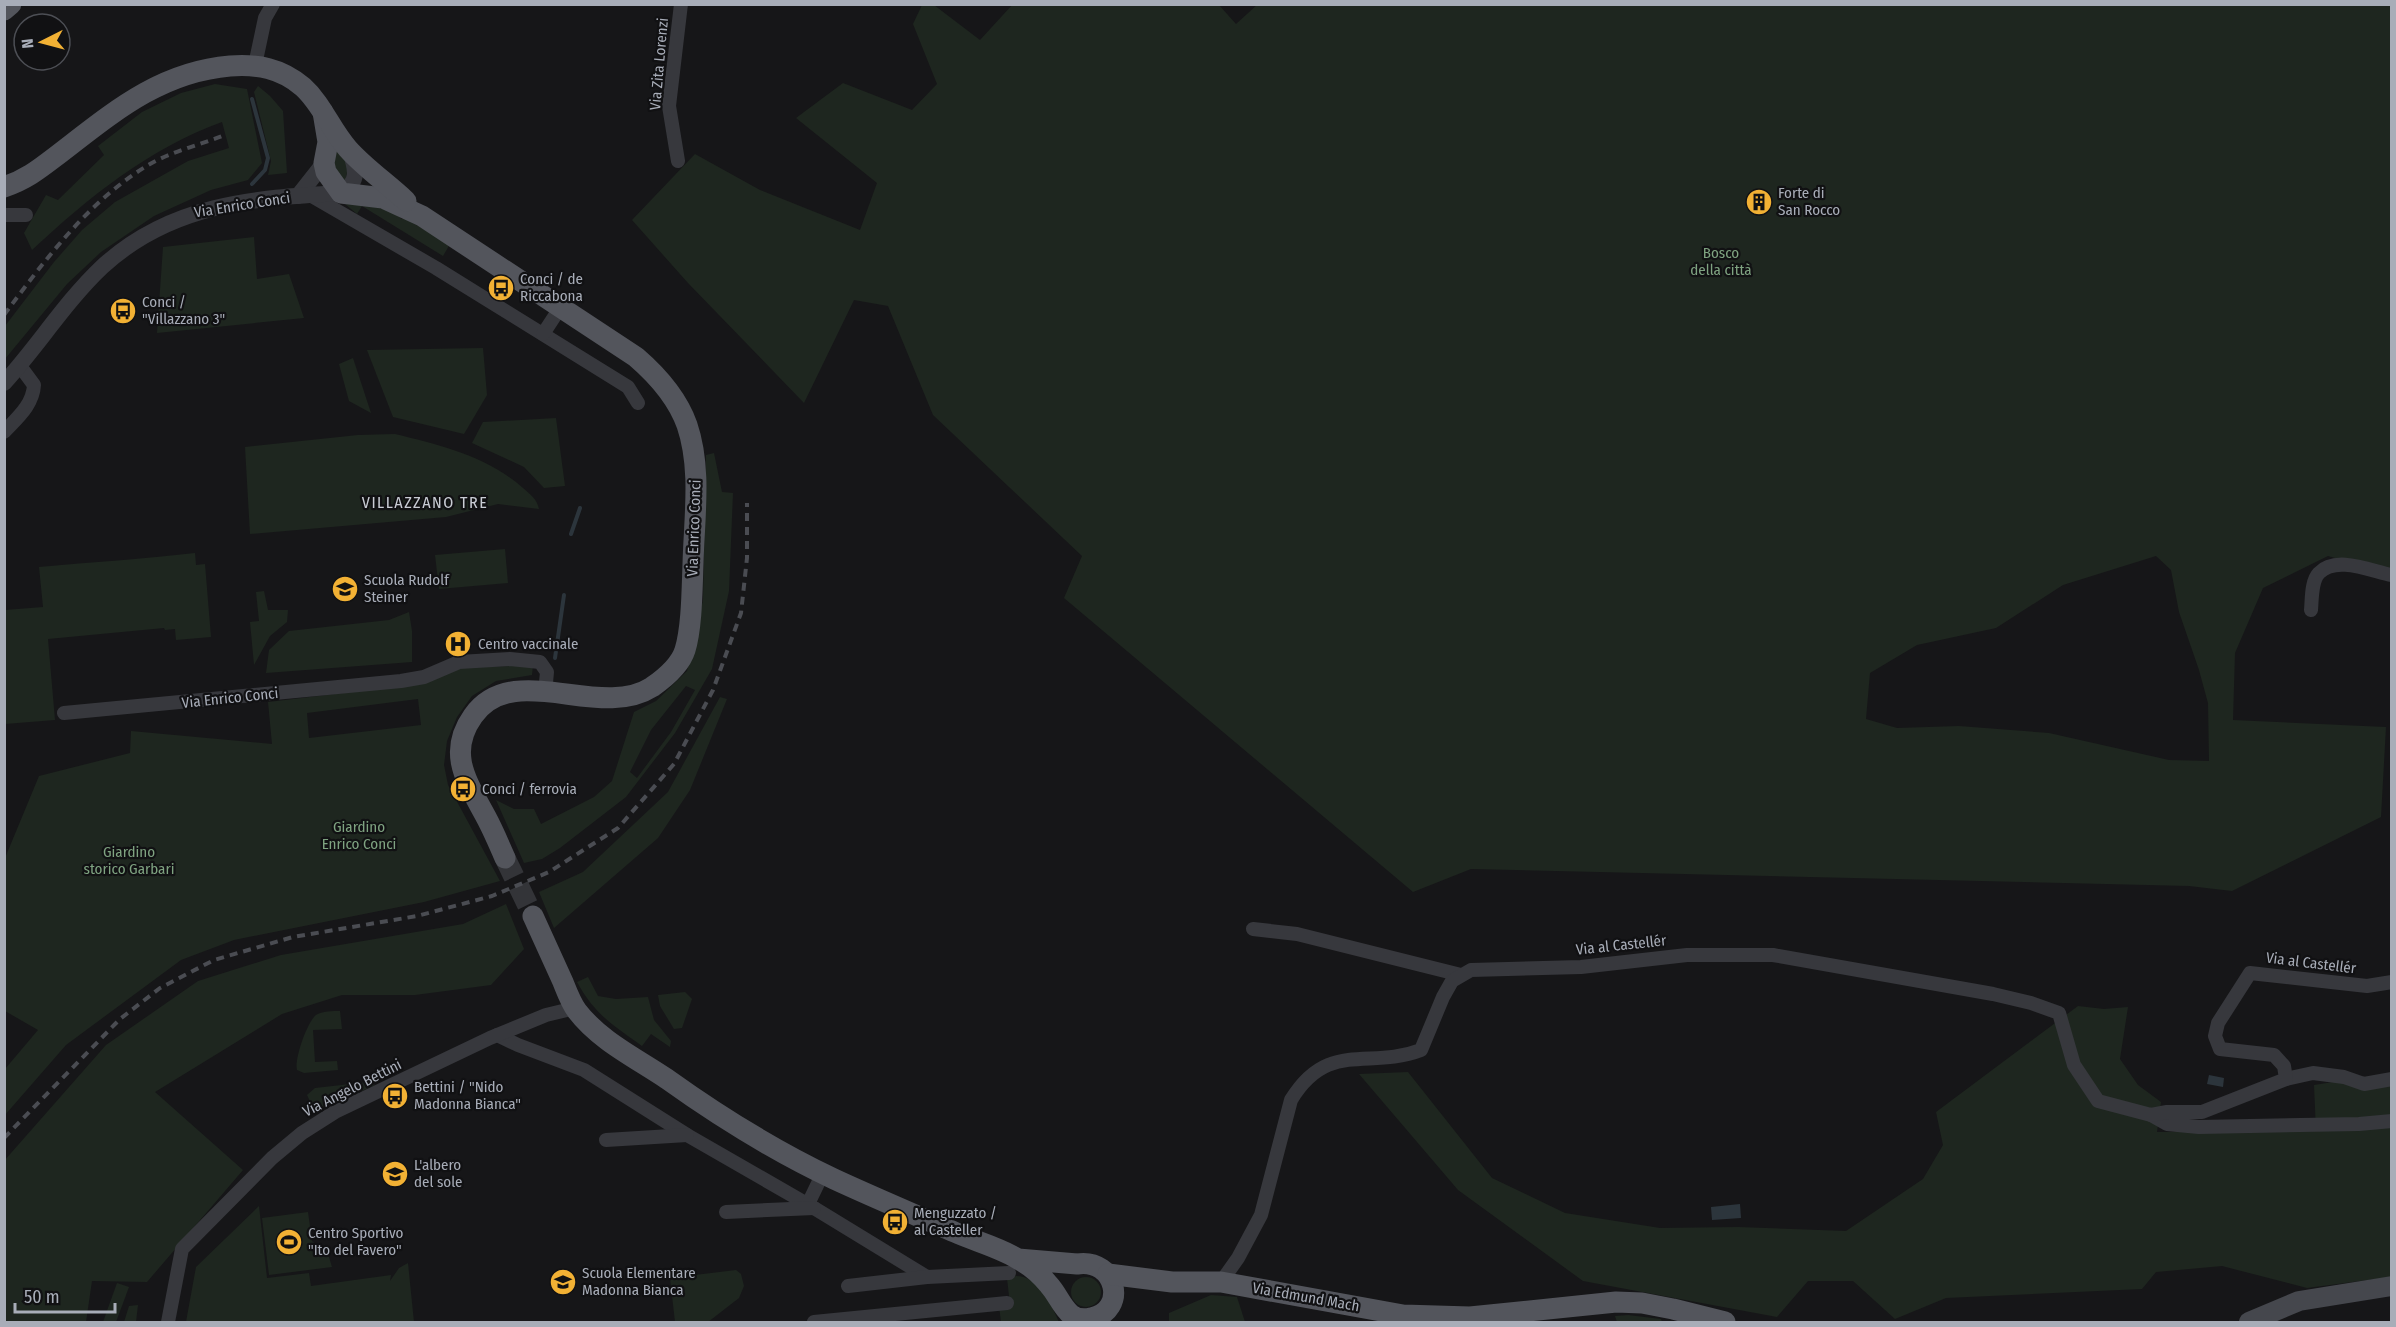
<svg xmlns="http://www.w3.org/2000/svg" width="2396" height="1327" font-family="'Fira Sans Condensed',sans-serif">
  <rect width="100%" height="100%" fill="#161618"/>
  <g fill="#1e261f" fill-rule="evenodd">
    <path d="M1013,4L1219,5L1236,24L1258,4L2391,5V571H2381L2328,556L2263,588L2235,653L2233,720L2386,727L2381,817L2232,891L2189,886L1471,869L1413,892L1064,598L1082,556L933,415L888,306L854,300L804,403L688,283L632,220L695,154L760,190L860,230L877,183L796,118L843,83L912,110L937,84L913,24L922,5H934L980,40ZM2156,556L2171,570L2179,612L2199,670L2208,703L2209,761L2169,760L2049,733L1959,726L1897,728L1866,719L1870,673L1917,645L1996,628L2063,585Z"/>
    <path d="M215,84L247,89L262,163L248,180L211,190L154,216L101,252L67,284L5,359V326L54,262L82,230L115,202L188,161L229,148L222,122C148,149 89,197 32,250L24,233L46,195L58,200L104,155L98,146L142,112L181,93Z"/>
    <polygon points="258,86 270,96 283,111 287,173 268,175 271,161 254,92"/>
    <polygon points="336,142 348,163 346,182 332,171"/>
    <path d="M345,204C364,205 387,206 402,219L404,218L450,244L443,256L362,206L357,214Z"/>
    <polygon points="254,237 257,279 289,274 304,318 157,333 163,247"/>
    <polygon points="483,348 487,395 464,434 393,417 367,350"/>
    <polygon points="353,358 371,413 349,401 339,364"/>
    <polygon points="556,418 565,486 544,488 524,467 472,443 483,422"/>
    <path d="M395,434C440,445 487,456 523,488C530,494 537,499 539,509L498,504L446,517L250,534L245,447L358,435Z"/>
    <path d="M714,453L722,492L733,493L729,591L712,669L675,733L626,797L560,848L542,859L524,863L496,800L514,809H534L541,824L594,797L612,781L634,712L656,701L687,671L703,600L706,455ZM686,686L695,690L671,732L637,778L630,772L651,730Z"/>
    <polygon points="505,549 508,583 439,589 435,555"/>
    <path d="M195,553L196,565L205,564L211,637L176,640L175,629L165,630L164,628L48,639L55,720L5,724V610L43,607L39,567C92,562 144,559 195,553Z"/>
    <polygon points="264,591 268,610 288,610 287,622 270,636 254,665 250,622 259,621 256,592"/>
    <polygon points="409,612 412,631 412,662 266,673 269,650 289,631 389,620"/>
    <path d="M533,665L532,675L496,681L472,696L457,717L447,741L444,765L448,785L500,881L424,902L234,940L181,960L66,1045L5,1115V1069L38,1030L5,1011V858L39,776L130,753L131,731L272,744L268,702L419,684L456,668ZM418,699L421,725L309,738L307,713Z"/>
    <polygon points="720,697 727,699 690,790 658,838 554,928 539,892 583,872 668,792"/>
    <polygon points="506,904 524,949 491,985 415,995 342,995 282,1014 155,1092 243,1170 147,1282 92,1281 86,1322 5,1322 4,1161 106,1045 198,981 281,955 463,924"/>
    <path d="M588,977L598,996L616,999L648,997L654,1020L671,1041L670,1047L651,1034L642,1046C613,1025 595,1015 577,982Z"/>
    <polygon points="685,992 692,999 682,1028 674,1029 660,1006 658,995"/>
    <polygon points="2078,1006 2104,1009 2128,1007 2120,1059 2138,1085 2161,1102 2157,1132 2316,1131 2314,1085 2391,1073 2391,1277 2307,1288 2222,1266 2156,1272 2142,1289 1946,1298 1895,1319 1853,1281 1808,1281 1777,1317 1583,1281 1458,1190 1359,1074 1408,1072 1492,1178 1565,1213 1660,1228 1738,1227 1846,1231 1923,1179 1943,1145 1936,1112"/>
    <path d="M340,1011L342,1029L313,1030L315,1062L337,1061L338,1070L304,1073L297,1070C294,1060 307,1022 316,1015C322,1011 333,1011 340,1011Z"/>
    <polygon points="368,1082 375,1085 315,1112 307,1095 315,1088"/>
    <polygon points="259,1206 267,1278 309,1273 311,1286 391,1275 390,1281 399,1268 408,1263 414,1322 186,1322 196,1267"/>
    <polygon points="308,1212 312,1241 329,1257 332,1267 269,1275 262,1218"/>
    <polygon points="736,1270 741,1274 744,1286 739,1298 708,1322 675,1322 670,1278"/>
    <path d="M1016,1276C1039,1276 1051,1304 1059,1322H1001L999,1306L1010,1305L1007,1278Z"/>
    <circle cx="1086" cy="1292" r="15"/>
    <polygon points="117,1283 129,1287 116,1322 103,1322"/>
    <polygon points="1211,1295 1237,1297 1245,1322 1169,1322 1169,1313"/>
    <polygon points="138,1305 136,1322 124,1322 129,1306"/>
    <polygon points="1628,1315 1661,1319 1662,1322 1617,1322 1615,1316"/>
  </g>
  <g fill="#2c353c">
    <polygon points="2209,1075 2224,1078 2223,1087 2207,1084"/>
    <polygon points="1740,1204 1741,1218 1712,1220 1711,1207"/>
  </g>
  <g fill="none" stroke-linecap="round" stroke-linejoin="round">
    <g stroke="#2c353c" stroke-width="4">
      <polyline points="252,184 265,170 268,158 252,99"/>
      <polyline points="571,534 580,508"/>
      <polyline points="555,658 564,595"/>
    </g>
    <polyline stroke="#333438" stroke-width="21" stroke-dasharray="21 10" stroke-linecap="butt" points="505,858 533,916"/>
    <g stroke="#37383d" stroke-width="14">
      <polyline points="255,65 265,18 273,4"/>
      <polyline points="678,161 669,106 681,4"/>
      <polyline points="310,195 436,268 628,387 638,403"/>
      <polyline points="4,215 26,215"/>
      <polyline points="543,334 560,308"/>
      <path d="M4,432C17,418 33,405 34,385L20,366"/>
      <path d="M2311,610C2312,600 2311,581 2319,573C2336,555 2371,571 2392,575"/>
      <polyline points="64,713 401,681 424,677 459,662 510,659 540,662 547,672 545,693"/>
      <polyline points="1253,929 1297,934 1461,975"/>
      <polyline points="497,1035 518,1045 584,1070 687,1135 814,1208 927,1277"/>
      <polyline points="2286,1079 2313,1073 2344,1077 2364,1084 2392,1079"/>
      <polyline points="2151,1115 2167,1124 2199,1127 2359,1124 2392,1121"/>
      <polyline points="606,1140 687,1135"/>
      <polyline points="808,1204 823,1173"/>
      <polyline points="726,1212 814,1208"/>
      <path d="M1221,1282L1238,1258L1261,1215L1291,1100C1328,1039 1369,1070 1421,1050L1443,997L1452,981L1471,970L1581,967L1687,955H1773L1993,994L2031,1003L2059,1013L2074,1065L2098,1101L2151,1115L2167,1112H2202L2286,1079L2284,1066L2274,1055L2220,1049L2215,1036L2218,1023L2250,973L2367,986L2392,982"/>
      <polyline points="848,1286 927,1277 1009,1273"/>
      <polyline points="168,1322 182,1249 272,1158 302,1133 335,1112 490,1038 546,1015 575,1008"/>
      <polyline points="814,1322 1007,1303"/>
    </g>
    <g stroke="#37383d" stroke-width="16">
      <polyline points="298,196 324,163"/>
      <path d="M4,383C38,346 65,302 102,267C170,204 253,198 341,193C360,182 356,169 350,151"/>
    </g>
    <polyline stroke="#45474d" stroke-width="20" points="2249,1322 2299,1301 2392,1286"/>
    <g stroke="#53555c" stroke-width="21">
      <polyline points="4,10 11,4"/>
      <path d="M323,112L328,142L324,163L326,172L341,193L383,198L422,216L636,357C658,376 677,397 687,425C702,469 694,519 693,564C692,589 692,627 685,650C680,666 665,678 652,687C599,721 513,659 473,716C446,754 468,783 486,817C493,830 499,844 505,858"/>
      <path d="M4,187C25,180 38,170 55,157C110,115 158,72 230,66C257,64 281,68 303,87C322,104 331,130 348,149C366,169 387,183 406,201"/>
      <path d="M533,916C543,938 553,960 563,982C567,992 571,1003 577,1011C600,1041 636,1058 667,1079C720,1117 775,1151 834,1179C875,1198 918,1216 959,1234C978,1242 1000,1248 1018,1259C1029,1265 1041,1275 1049,1285C1062,1299 1066,1324 1091,1318C1128,1311 1117,1258 1077,1264L1018,1259"/>
      <polyline points="1108,1274 1172,1282 1221,1282 1403,1315 1470,1317 1616,1302 1642,1303 1673,1309 1725,1322"/>
    </g>
    <g stroke="#4a4c52" stroke-width="4" stroke-dasharray="8 6" stroke-linecap="butt">
      <path d="M4,315C45,260 89,200 150,164C171,152 199,145 222,136"/>
      <polyline points="4,1138 120,1019 160,988 214,960 293,937 417,916 492,896 549,872 618,828 674,764 713,690 741,613 747,558 747,503"/>
    </g>
  </g>
  <defs>
    <symbol id="building-disc" viewBox="-11 -11 22 22"><circle r="9.5" fill="#f2b134" stroke="#111113"/><path d="M-4-6H4V6H1V3H-1V6H-4ZM-2.5-4.3h1.7v1.8h-1.7ZM.8-4.3h1.7v1.8H.8ZM-2.5-1h1.7V.8h-1.7ZM.8-1h1.7V.8H.8Z" fill="#111"/></symbol>
    <symbol id="bus-disc" viewBox="-11 -11 22 22"><circle r="9.5" fill="#f2b134" stroke="#111113"/><path d="M-5-6H5V4H4V6H2V4H-2V6H-4V4H-5ZM-3.5-4V0h7V-4ZM-3.5 1.2v1.5H-2V1.2ZM2 1.2v1.5H3.5V1.2Z" fill="#111"/></symbol>
    <symbol id="school-disc" viewBox="-11 -11 22 22"><circle r="9.5" fill="#f2b134" stroke="#111113"/><path d="M0-5L7-2L0 1L-7-2ZM-4 1L0 2.5L4 1V4Q0 6-4 4Z" fill="#111"/></symbol>
    <symbol id="hospital-disc" viewBox="-11 -11 22 22"><circle r="9.5" fill="#f2b134" stroke="#111113"/><path d="M-5-5h3v3.5h4V-5h3V5h-3V1.5h-4V5h-3Z" fill="#111"/></symbol>
    <symbol id="stadium-disc" viewBox="-11 -11 22 22"><circle r="9.5" fill="#f2b134" stroke="#111113"/><path d="M0-5a6.5 5 0 1 0 0 10a6.5 5 0 1 0 0-10ZM-3.5-1.8h7v3.6h-7Z" fill="#111"/></symbol>
  </defs>
  <g fill-rule="evenodd">
    <use href="#building-disc" x="1744" y="187" width="30" height="30"/>
    <use href="#bus-disc" x="486" y="273" width="30" height="30"/>
    <use href="#bus-disc" x="108" y="296" width="30" height="30"/>
    <use href="#school-disc" x="330" y="574" width="30" height="30"/>
    <use href="#hospital-disc" x="443" y="629" width="30" height="30"/>
    <use href="#bus-disc" x="448" y="774" width="30" height="30"/>
    <use href="#bus-disc" x="380" y="1081" width="30" height="30"/>
    <use href="#school-disc" x="380" y="1159" width="30" height="30"/>
    <use href="#bus-disc" x="880" y="1207" width="30" height="30"/>
    <use href="#stadium-disc" x="274" y="1227" width="30" height="30"/>
    <use href="#school-disc" x="548" y="1267" width="30" height="30"/>
  </g>
  <g text-anchor="middle" dominant-baseline="central" stroke-width="4.5" stroke-linejoin="round" paint-order="stroke">
    <g font-size="15" fill="#a8adb8" stroke="#111113">
      <text transform="translate(659 64) rotate(-85)">Via Zita Lorenzi</text>
      <text transform="translate(242 205) rotate(-9)">Via Enrico Conci</text>
      <text transform="translate(694 528) rotate(-88)">Via Enrico Conci</text>
      <text transform="translate(230 698) rotate(-6)">Via Enrico Conci</text>
      <text transform="translate(1621 945) rotate(-6)">Via al Castellér</text>
      <text transform="translate(2311 963) rotate(7)">Via al Castellér</text>
      <text transform="translate(352 1088) rotate(-27)">Via Angelo Bettini</text>
      <text transform="translate(1306 1297) rotate(10)">Via Edmund Mach</text>
    </g>
    <g font-size="15" fill="#a8adb8" stroke="#111113" text-anchor="start">
      <text x="1778" y="193">Forte di<tspan x="1778" dy="17">San Rocco</tspan></text>
      <text x="520" y="279">Conci / de<tspan x="520" dy="17">Riccabona</tspan></text>
      <text x="142" y="302">Conci /<tspan x="142" dy="17">"Villazzano 3"</tspan></text>
      <text x="364" y="580">Scuola Rudolf<tspan x="364" dy="17">Steiner</tspan></text>
      <text x="478" y="644">Centro vaccinale</text>
      <text x="482" y="789">Conci / ferrovia</text>
      <text x="414" y="1087">Bettini / "Nido<tspan x="414" dy="17">Madonna Bianca"</tspan></text>
      <text x="414" y="1165">L'albero<tspan x="414" dy="17">del sole</tspan></text>
      <text x="914" y="1213">Menguzzato /<tspan x="914" dy="17">al Casteller</tspan></text>
      <text x="308" y="1233">Centro Sportivo<tspan x="308" dy="17">"Ito del Favero"</tspan></text>
      <text x="582" y="1273">Scuola Elementare<tspan x="582" dy="17">Madonna Bianca</tspan></text>
    </g>
    <g font-size="15" fill="#7fa381" stroke="#111113">
      <text x="1721" y="253">Bosco<tspan x="1721" dy="17">della città</tspan></text>
      <text x="359" y="827">Giardino<tspan x="359" dy="17">Enrico Conci</tspan></text>
      <text x="129" y="852">Giardino<tspan x="129" dy="17">storico Garbari</tspan></text>
    </g>
    <g font-size="16" letter-spacing="1.5" fill="#c9ccd4" stroke="#111113">
      <text x="425" y="502">VILLAZZANO TRE</text>
    </g>
  </g>
  <rect width="2396" height="1327" fill="none" stroke="#a8adb8" stroke-width="12"/>
  <g transform="translate(42 42) rotate(264)"><circle r="28" fill="#111113" stroke="#4d4f55" stroke-width="1.5"/>
  <path d="M0-4.5L10 22L0 15L-10 22Z" fill="#f2b134"/>
  <text y="-9" font-size="16" font-weight="bold" text-anchor="middle" fill="#a8adb8">N</text>
  </g>
  <path d="M15 1303v9h100v-9" fill="none" stroke="#a8adb8" stroke-width="3"/>
  <text x="24" y="1303" font-size="18" fill="#a8adb8" stroke="#111113" stroke-width="4.5" paint-order="stroke">50 m</text>
</svg>
